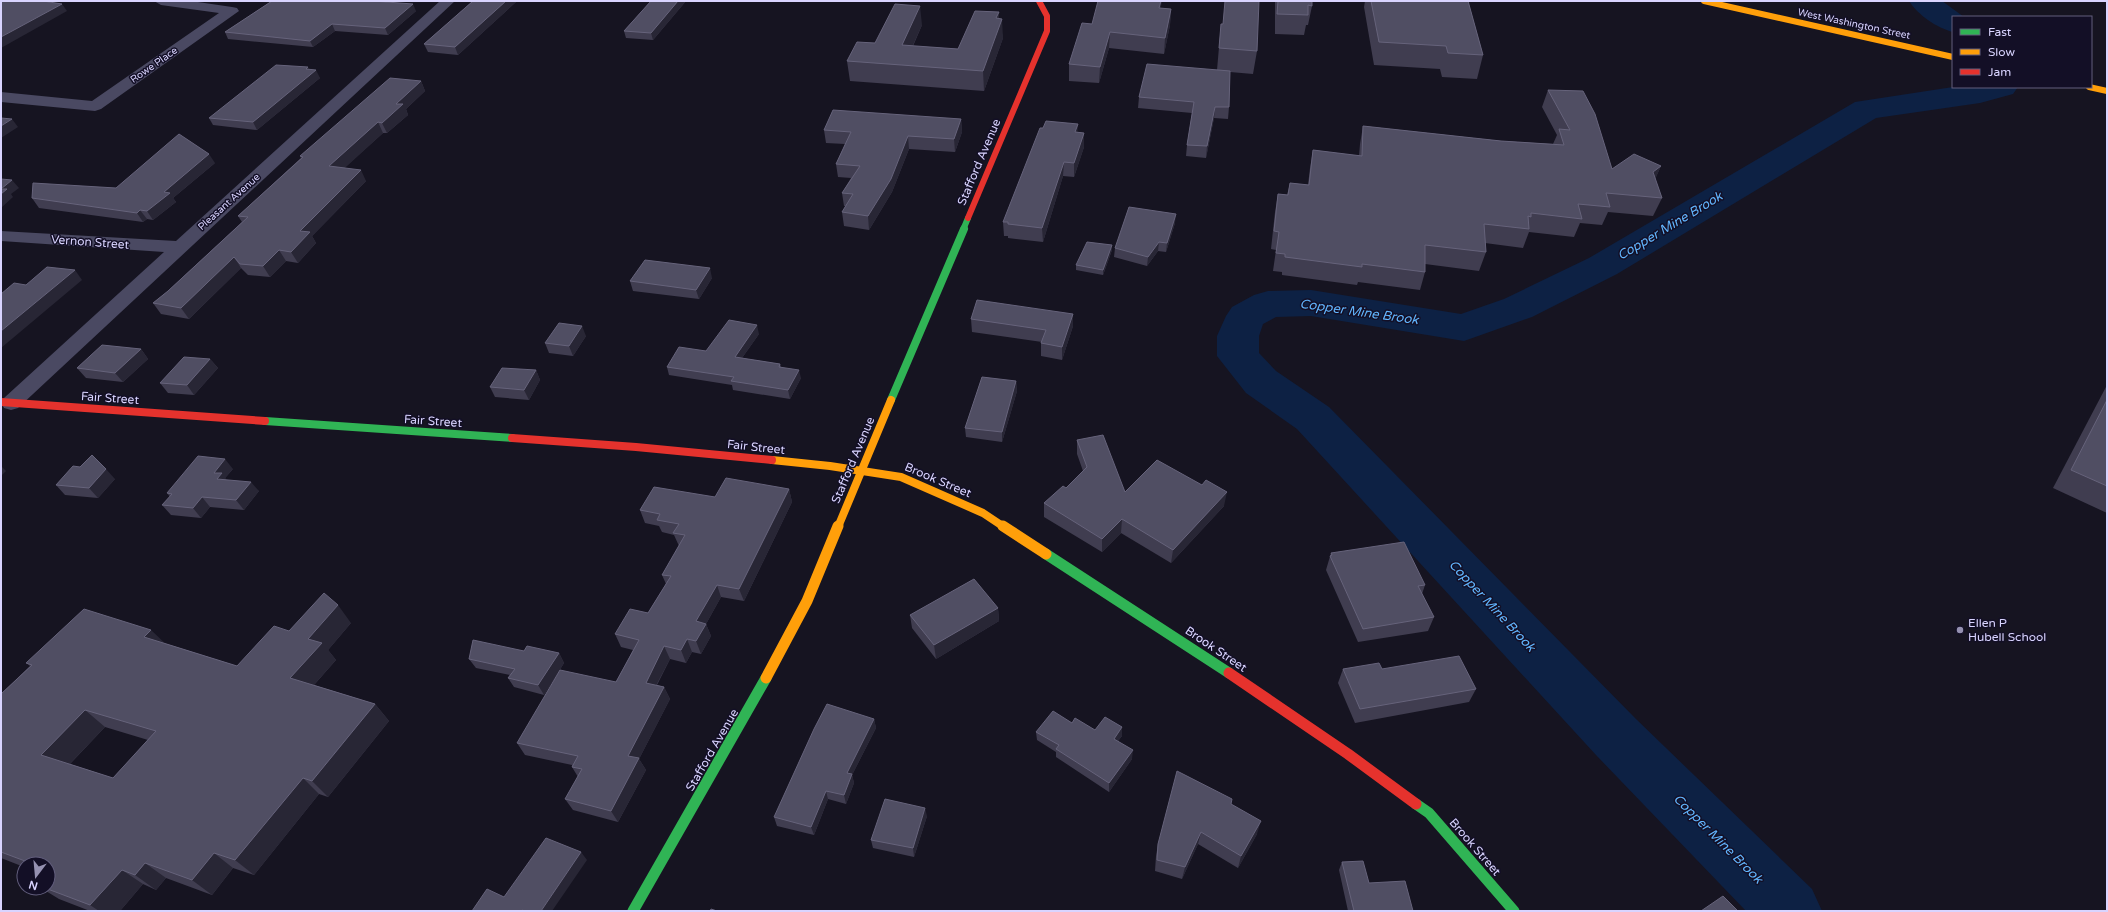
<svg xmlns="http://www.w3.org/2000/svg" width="2108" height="912" font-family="'Varela Round',sans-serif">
  <rect width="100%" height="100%" fill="#161421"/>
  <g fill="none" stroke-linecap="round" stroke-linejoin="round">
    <g fill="#0d2144" fill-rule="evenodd">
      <path d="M1909,1H1942L1964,17H1953V32C1937,28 1918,15 1909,1Z"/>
      <polygon points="1953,87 2018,87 2013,94 1980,103 1876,118 1617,274 1532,317 1464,341 1311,316 1276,317 1263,324 1259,336 1259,353 1276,371 1329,407 1636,719 1812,889 1822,911 1746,911 1596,755 1297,429 1246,393 1217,356 1217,336 1226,316 1232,307 1254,295 1268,291 1311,290 1461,314 1504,299 1589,258 1855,102"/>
    </g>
    <g fill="#4a4962" fill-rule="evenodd">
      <polygon points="154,1 191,1 232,7 237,8 239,11 101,109 95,111 1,102 1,92 92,101 219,13 161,5"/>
      <polygon points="440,1 455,1 18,408 11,410 4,408 1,402 4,398 164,252 1,241 1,231 176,241"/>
    </g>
    <polyline stroke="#30b455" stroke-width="6" points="963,230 968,218"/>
    <g stroke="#30b455" stroke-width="8">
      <polyline points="891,400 964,229"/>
      <polyline points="265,421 512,438"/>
    </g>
    <g stroke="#30b455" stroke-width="11">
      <polyline points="1046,554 1229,673"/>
      <polyline points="1416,804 1429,813 1514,911"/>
      <polyline points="633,911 766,678"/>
    </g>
    <g stroke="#ff9f0a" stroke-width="6">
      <polyline points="1704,1 1953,57"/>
      <polyline points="2089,87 2107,91"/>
    </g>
    <g stroke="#ff9f0a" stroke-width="8">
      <polyline points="772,460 830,466 901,477 983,513 1004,527"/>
      <polyline points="838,527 891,400"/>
    </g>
    <g stroke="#ff9f0a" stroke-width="11">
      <polyline points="1003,526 1046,554"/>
      <polyline points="766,678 807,601 838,526"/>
    </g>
    <polyline stroke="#e5322d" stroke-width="6" points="968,218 1047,31 1047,16 1039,1"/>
    <g stroke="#e5322d" stroke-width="8">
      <polyline points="1,402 265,421"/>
      <polyline points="512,438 636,447 772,460"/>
    </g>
    <polyline stroke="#e5322d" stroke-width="11" points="1229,673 1348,754 1416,804"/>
  </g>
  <g fill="#403d50" fill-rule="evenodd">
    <polygon points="272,1 385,1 384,2 416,11 388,35 335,31 313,47 228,39 225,32"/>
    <polygon points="473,1 517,1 458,55 428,52 424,44"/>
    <polygon points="651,1 686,1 653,40 626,38 624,31"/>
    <polygon points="1275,1 1312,1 1312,6 1308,25 1306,25 1304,35 1275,34"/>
    <polygon points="1365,1 1468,1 1483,55 1477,79 1442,77 1440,69 1374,65 1364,7"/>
    <polygon points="1161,8 1171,9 1170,25 1164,54 1109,48 1099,83 1069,81 1069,64 1092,24"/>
    <polygon points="999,12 999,18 1003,38 984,91 850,81 847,61 875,43 922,25 913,46 958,49"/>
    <polygon points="1221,24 1257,51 1253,74 1230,72 1229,107 1228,119 1214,118 1206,158 1186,156 1187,145 1192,113 1138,108 1139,97 1217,70"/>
    <polygon points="309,70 320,78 257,130 213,125 209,118"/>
    <polygon points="421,81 425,91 406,109 408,115 387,133 383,133 344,168 366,181 312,236 316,243 298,263 286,261 270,277 248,275 241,268 189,319 161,314 153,303 168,291 242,222 238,216 301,158 300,156"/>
    <polygon points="1548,90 1612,169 1661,166 1655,179 1662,198 1653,216 1608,212 1602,225 1580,223 1574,237 1529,232 1523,248 1485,243 1486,252 1479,271 1425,264 1425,272 1420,290 1358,282 1357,285 1282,275 1282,272 1273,271 1276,250 1271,249 1275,212 1278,194 1287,195 1290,183 1308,185 1310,168 1313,150 1359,156 1360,144 1363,126 1501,141 1553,144 1557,135 1542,107"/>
    <polygon points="961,119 962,132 955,152 909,149 892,192 869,230 844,226 842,212 846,206 844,206 842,193 851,178 838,177 836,164 845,144 826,143 824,130"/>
    <polygon points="1077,132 1084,133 1084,147 1074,177 1063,176 1043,242 1008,238 1008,236 1004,236 1003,222"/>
    <polygon points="215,163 173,198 176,202 153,220 147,219 143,222 39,208 32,198 116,188"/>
    <polygon points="1175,223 1166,252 1158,251 1147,266 1114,257 1115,248"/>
    <polygon points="1112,250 1103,275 1076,270 1076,265"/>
    <polygon points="712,278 699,299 633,291 630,281"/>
    <polygon points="1073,314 1073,326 1062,360 1041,356 1041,343 1042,342 972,332 971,319"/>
    <polygon points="759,334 742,358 780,364 781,367 801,378 790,399 733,390 732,385 669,375 667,367 706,351"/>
    <polygon points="586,336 573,356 549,353 545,343"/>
    <polygon points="141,349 148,359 123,382 86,378 77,368"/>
    <polygon points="210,359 218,368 194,395 168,393 160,383"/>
    <polygon points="536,370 540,380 529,400 495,397 490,387"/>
    <polygon points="1016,381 1017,391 1002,442 966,437 965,428"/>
    <polygon points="2107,385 2107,513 2053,488"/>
    <polygon points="1077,440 1125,492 1224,506 1171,563 1121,533 1102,552 1044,517 1044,503 1066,488 1083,471 1077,454"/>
    <polygon points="233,469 225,478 226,480 259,491 244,510 210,507 201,518 171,515 162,505 170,497 167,493"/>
    <polygon points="115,479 98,498 65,495 56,485"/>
    <polygon points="789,489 792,502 744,601 721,597 706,624 711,636 701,654 692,652 686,663 670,659 657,685 664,687 670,699 639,759 646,770 618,822 573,810 565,799 578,777 572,767 572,765 525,755 517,743 616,682 633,650 621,647 615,634 648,613 666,584 662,575 679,546 674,535 662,532 659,526 645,523 640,510 715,497"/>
    <polygon points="1331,553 1425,585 1422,594 1434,617 1428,631 1358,642 1326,570"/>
    <polygon points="998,608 999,621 936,659 912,628 910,615"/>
    <path d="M351,623L328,650L336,660L314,685L375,704L389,721L328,797L319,794L254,875L233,868L212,895L166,878L156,890L143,884L120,911H90L59,899L41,888H48V864H24V867L1,858V694L30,666L26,663L164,643L237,666L289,631ZM105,727L148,740L113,778L70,764Z"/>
    <polygon points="524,651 559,653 564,663 544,695 514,687 508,678 510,675 476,668 469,659"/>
    <polygon points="1343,669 1382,669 1476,689 1469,702 1355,723 1338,683"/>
    <polygon points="874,719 876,728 852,775 854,783 846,804 828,799 814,835 777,826 774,817"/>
    <polygon points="1072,723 1095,730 1122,727 1122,736 1118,741 1132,759 1109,792 1056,757 1056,752 1037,740 1036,732"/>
    <polygon points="1231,804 1257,834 1238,868 1198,844 1182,879 1155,871 1156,856 1158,844"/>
    <polygon points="927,816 914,857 873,848 871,840"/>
    <polygon points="1342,862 1369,883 1413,911 1348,911 1339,870"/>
  </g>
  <g fill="#282635">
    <polygon points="506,1 517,1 458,55 455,47"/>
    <polygon points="678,1 686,1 653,40 651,33"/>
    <polygon points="1161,1 1162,1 1158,24 1159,8"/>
    <polygon points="62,4 67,11 1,48 1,37"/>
    <polygon points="413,4 416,11 388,35 385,28"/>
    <polygon points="920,6 922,25 904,65 902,45"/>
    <polygon points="1171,9 1170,25 1164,54 1165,38"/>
    <polygon points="999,12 999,26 1002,19 1003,38 984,91 983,71 996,18"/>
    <polygon points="332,24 335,31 313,47 310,41"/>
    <polygon points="1110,32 1109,48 1099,83 1100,67"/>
    <polygon points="308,67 311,74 316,70 320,78 257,130 253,122"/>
    <polygon points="421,81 425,91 406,109 408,115 387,133 382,123 396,104"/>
    <polygon points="1215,107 1214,118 1206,158 1207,146"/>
    <polygon points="12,119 18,127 1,138 1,126"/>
    <polygon points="961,119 962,132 955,152 954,139"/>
    <polygon points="378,122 383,133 335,177 329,166"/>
    <polygon points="1078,124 1077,138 1075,132"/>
    <polygon points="1084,133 1084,147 1074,177 1074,163"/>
    <polygon points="908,136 909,149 892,192 869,230 868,216"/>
    <polygon points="209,154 215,163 173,198 176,202 153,220 147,211 164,192"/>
    <polygon points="1064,162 1063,176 1043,242 1042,228"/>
    <polygon points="1661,166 1653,184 1653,172"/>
    <polygon points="361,170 366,181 312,236 316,243 298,263 291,252 300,231"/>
    <polygon points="12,180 19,188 11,194 13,197 1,208 1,189"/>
    <polygon points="140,210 147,219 143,222 137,213"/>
    <polygon points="1176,214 1175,223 1166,252 1167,243"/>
    <polygon points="1159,242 1158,251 1147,266 1148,257"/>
    <polygon points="1112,245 1112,250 1103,275 1103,270"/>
    <polygon points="279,250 286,261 270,277 263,266"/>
    <polygon points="234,257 241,268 189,319 181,308"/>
    <polygon points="710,268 712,278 699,299 696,290"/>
    <polygon points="75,270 82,280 1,348 1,331"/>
    <polygon points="1073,314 1073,326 1062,360 1062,347"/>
    <polygon points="757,325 759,334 737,365 735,357"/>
    <polygon points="582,326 586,336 573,356 569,346"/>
    <polygon points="141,349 148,359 123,382 115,373"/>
    <polygon points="210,359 218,368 194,395 187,385"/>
    <polygon points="536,370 540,380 529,400 524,390"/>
    <polygon points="799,370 801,378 790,399 788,390"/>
    <polygon points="1016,381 1017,391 1002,442 1002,432"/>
    <polygon points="225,459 233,469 225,478 229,483 217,479 214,473"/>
    <polygon points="1,466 6,471 1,476"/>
    <polygon points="106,469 115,479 98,498 89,488"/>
    <polygon points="251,482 259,491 244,510 236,500"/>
    <polygon points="789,489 792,502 744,601 739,589"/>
    <polygon points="1227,492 1224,506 1171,563 1173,550"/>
    <polygon points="202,497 210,507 201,518 193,508"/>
    <polygon points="1122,519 1121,533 1102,552 1102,539"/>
    <polygon points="717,585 721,597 706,624 711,636 701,654 696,641 696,621"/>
    <polygon points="338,605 351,623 328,650 336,660 305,695 290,678 308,639"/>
    <polygon points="998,608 999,621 936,659 934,645"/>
    <polygon points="151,630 169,647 144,637"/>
    <polygon points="687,639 692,652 686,663 681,650"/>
    <polygon points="664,646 670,659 651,695 646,683"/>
    <polygon points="559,653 564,663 544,695 538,685"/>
    <polygon points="664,687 670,699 639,759 646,770 618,822 611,811 628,756"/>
    <polygon points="375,704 389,721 328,797 312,781"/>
    <polygon points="85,710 105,727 63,771 41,755"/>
    <polygon points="874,719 876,728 852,775 854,783 846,804 844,795 847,773"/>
    <polygon points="1122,727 1122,736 1113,747 1114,739"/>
    <polygon points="1133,750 1132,759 1109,792 1109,783"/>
    <polygon points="303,778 319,794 254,875 235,860"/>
    <polygon points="826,791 828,799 814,835 811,827"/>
    <polygon points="925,808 927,816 914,857 913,848"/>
    <polygon points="1261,821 1257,834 1238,868 1241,856"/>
    <polygon points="1201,832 1198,844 1182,879 1185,867"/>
    <polygon points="581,852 587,860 552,911 541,911"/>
    <polygon points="214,853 233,868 212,895 192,880"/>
    <polygon points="145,863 166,878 156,890 135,875"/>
    <polygon points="122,870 143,884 120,911 99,911 90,905"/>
  </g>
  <g fill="#504e63" stroke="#66637b" fill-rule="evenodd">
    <polygon points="1,1 43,1 62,4 1,37"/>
    <polygon points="272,1 373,1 413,4 385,28 332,24 310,41 225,32"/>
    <polygon points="473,1 506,1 455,47 424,44"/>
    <polygon points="651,1 678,1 651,33 624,31"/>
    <polygon points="1098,1 1161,1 1159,8 1171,9 1165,38 1110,32 1100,67 1069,64 1082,23 1092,24"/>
    <polygon points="1225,1 1259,1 1257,51 1219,48 1221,24 1223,24"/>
    <polygon points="1278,1 1312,1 1312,6 1308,5 1308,15 1277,14"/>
    <polygon points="1371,1 1468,1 1483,55 1448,53 1446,46 1379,42"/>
    <polygon points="895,4 920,6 902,45 958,49 975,11 999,12 996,18 1002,19 983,71 847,61 857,42 875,43"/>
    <polygon points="1147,64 1230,71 1229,107 1215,107 1207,146 1187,145 1194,102 1139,97"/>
    <polygon points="276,65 308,67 306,69 316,70 253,122 209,118"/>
    <polygon points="390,78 421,81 396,104 403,104 382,123 378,122 329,166 361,170 300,231 310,232 291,252 279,250 263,266 240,264 234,257 181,308 153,303 168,291 248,217 238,216 303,157 300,156"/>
    <polygon points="1548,90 1583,91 1595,114 1612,169 1634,154 1661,166 1653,172 1662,198 1606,193 1610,207 1578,204 1582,219 1531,213 1531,217 1528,216 1529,229 1484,224 1486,252 1425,245 1425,272 1362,264 1362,267 1285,257 1285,254 1276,253 1279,232 1274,231 1278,194 1288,195 1290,183 1309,185 1313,150 1362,156 1363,126 1501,141 1564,145 1559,129 1570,130"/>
    <polygon points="833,110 961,119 954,139 908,136 891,179 868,216 842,212 853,194 842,193 860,166 836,164 851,132 824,130"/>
    <polygon points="1,118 12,119 1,126"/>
    <polygon points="1046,121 1078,124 1075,132 1084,133 1074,163 1064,162 1042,228 1008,224 1008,222 1003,222 1040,128 1043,128"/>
    <polygon points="179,134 209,154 164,192 170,193 147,211 140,210 137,213 32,198 33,183 116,188"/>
    <polygon points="1,179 12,180 1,189 7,189 1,194"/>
    <polygon points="1129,207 1176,214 1167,243 1159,242 1148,257 1115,248"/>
    <polygon points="1087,242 1112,245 1103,270 1076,265"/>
    <polygon points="645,260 710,268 696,290 630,281"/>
    <polygon points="47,267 75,270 1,331 1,294 14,283 26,285"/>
    <polygon points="977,300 1073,314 1062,347 1041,343 1046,330 971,319"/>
    <polygon points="729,320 757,325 735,357 780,364 779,367 799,370 788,390 731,381 734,377 667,367 679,347 706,351"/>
    <polygon points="559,323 582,326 569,346 545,343"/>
    <polygon points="102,345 141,349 115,373 77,368"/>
    <polygon points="184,357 210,359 187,385 160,383"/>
    <polygon points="502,368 536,370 524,390 490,387"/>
    <polygon points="982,377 1016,381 1002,432 965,428"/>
    <polygon points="2107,400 2107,486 2071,470"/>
    <polygon points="1103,435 1125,492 1157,460 1202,485 1206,480 1227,492 1173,550 1122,519 1102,539 1044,503 1063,486 1066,488 1087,467 1077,440"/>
    <polygon points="92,455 106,469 89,488 56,485 73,466 80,467"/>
    <polygon points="198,456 225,459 214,473 222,473 217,479 251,482 236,500 202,497 193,508 162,505 172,494 167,493"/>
    <polygon points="726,478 789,489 739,589 717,585 696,621 706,624 696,641 687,639 681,650 664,646 646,683 664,687 628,756 639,758 611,811 565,799 582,769 572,767 578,756 517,743 560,670 616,682 639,640 615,634 630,609 648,613 671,576 662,575 685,535 673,533 679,524 657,520 660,514 640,510 654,487 715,497"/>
    <polygon points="1404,542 1425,585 1418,586 1434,617 1363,629 1330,556 1332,555 1331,553"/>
    <polygon points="974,579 998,608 934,645 910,615"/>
    <path d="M324,593L338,605L308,639L322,643L290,678L375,704L312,781L303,778L235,860L214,853L192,880L145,863L135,875L122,870L90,905L45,888H48V871L49,870H48V864H33L1,852V694L32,665L26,663L84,609L151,630L144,637L237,666L274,626L289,631ZM85,710L156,731L113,778L41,755Z"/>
    <polygon points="473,640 524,651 527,646 559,653 538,685 508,678 515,669 469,659"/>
    <polygon points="1459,656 1476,689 1360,709 1343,669 1379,663 1382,669"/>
    <polygon points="827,704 874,719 847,773 852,774 844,795 826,791 811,827 774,817 814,729"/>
    <polygon points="1053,711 1072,723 1075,718 1095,730 1105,717 1122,727 1114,739 1133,750 1109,783 1056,749 1059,745 1036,732"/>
    <polygon points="1177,771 1232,799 1231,804 1261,821 1241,856 1201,832 1185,867 1157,860 1158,844"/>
    <polygon points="885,799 925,808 913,848 871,840"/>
    <polygon points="546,838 581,852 541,911 524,911 522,910 521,911 472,911 487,889 504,897"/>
    <polygon points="1363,861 1369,883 1405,881 1413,911 1354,911 1342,862"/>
    <polygon points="1723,896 1738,911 1701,911"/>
    <polygon points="711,909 717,911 710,911"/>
  </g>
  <circle fill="#9591b1" stroke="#130f26" stroke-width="1.5" cx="1960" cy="630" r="4"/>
  <g text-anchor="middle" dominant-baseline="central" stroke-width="3" stroke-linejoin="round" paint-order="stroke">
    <g font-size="10" fill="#d9d4ff" stroke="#130f26">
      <text transform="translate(1854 24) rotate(12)">West Washington Street</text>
      <text transform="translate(154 65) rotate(-35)">Rowe Place</text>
      <text transform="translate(229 202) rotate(-42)">Pleasant Avenue</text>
    </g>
    <g font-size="12" fill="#d9d4ff" stroke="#130f26">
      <text transform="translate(979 162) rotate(-67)">Stafford Avenue</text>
      <text transform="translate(90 242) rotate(4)">Vernon Street</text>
      <text transform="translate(110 398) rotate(4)">Fair Street</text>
      <text transform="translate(433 421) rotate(4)">Fair Street</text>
      <text transform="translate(756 447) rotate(6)">Fair Street</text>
      <text transform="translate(853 460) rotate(-67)">Stafford Avenue</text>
      <text transform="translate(938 480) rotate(23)">Brook Street</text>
      <text transform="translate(1216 649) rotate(34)">Brook Street</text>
      <text transform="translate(712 750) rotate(-60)">Stafford Avenue</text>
      <text transform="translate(1475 847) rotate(49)">Brook Street</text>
    </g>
    <g font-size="12" fill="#d9d4ff" stroke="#130f26" text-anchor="start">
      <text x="1968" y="623">Ellen P<tspan x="1968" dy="14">Hubell School</tspan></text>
    </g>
    <g font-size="13" font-style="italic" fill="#62b6ff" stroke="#130f26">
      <text transform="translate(1670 226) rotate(-31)">Copper Mine Brook</text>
      <text transform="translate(1359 312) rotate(8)">Copper Mine Brook</text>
      <text transform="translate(1492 606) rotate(47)">Copper Mine Brook</text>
      <text transform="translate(1718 839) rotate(45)">Copper Mine Brook</text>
    </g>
  </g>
  <rect width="2108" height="912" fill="none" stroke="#d9d4ff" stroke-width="4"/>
  <rect x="1952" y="16" width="140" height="72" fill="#130f26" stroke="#625e7d"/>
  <rect x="1960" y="29" width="20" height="6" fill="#30b455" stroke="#625e7d"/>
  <text x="1988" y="36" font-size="12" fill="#d9d4ff">Fast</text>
  <rect x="1960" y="49" width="20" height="6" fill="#ff9f0a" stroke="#625e7d"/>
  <text x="1988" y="56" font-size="12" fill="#d9d4ff">Slow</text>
  <rect x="1960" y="69" width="20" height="6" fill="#e5322d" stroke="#625e7d"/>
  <text x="1988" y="76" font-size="12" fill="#d9d4ff">Jam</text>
  <g transform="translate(36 876) rotate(196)"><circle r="19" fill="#130f26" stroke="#625e7d"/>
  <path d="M0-3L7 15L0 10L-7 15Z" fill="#9591b1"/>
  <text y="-6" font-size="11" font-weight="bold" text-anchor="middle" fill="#d9d4ff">N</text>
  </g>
</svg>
